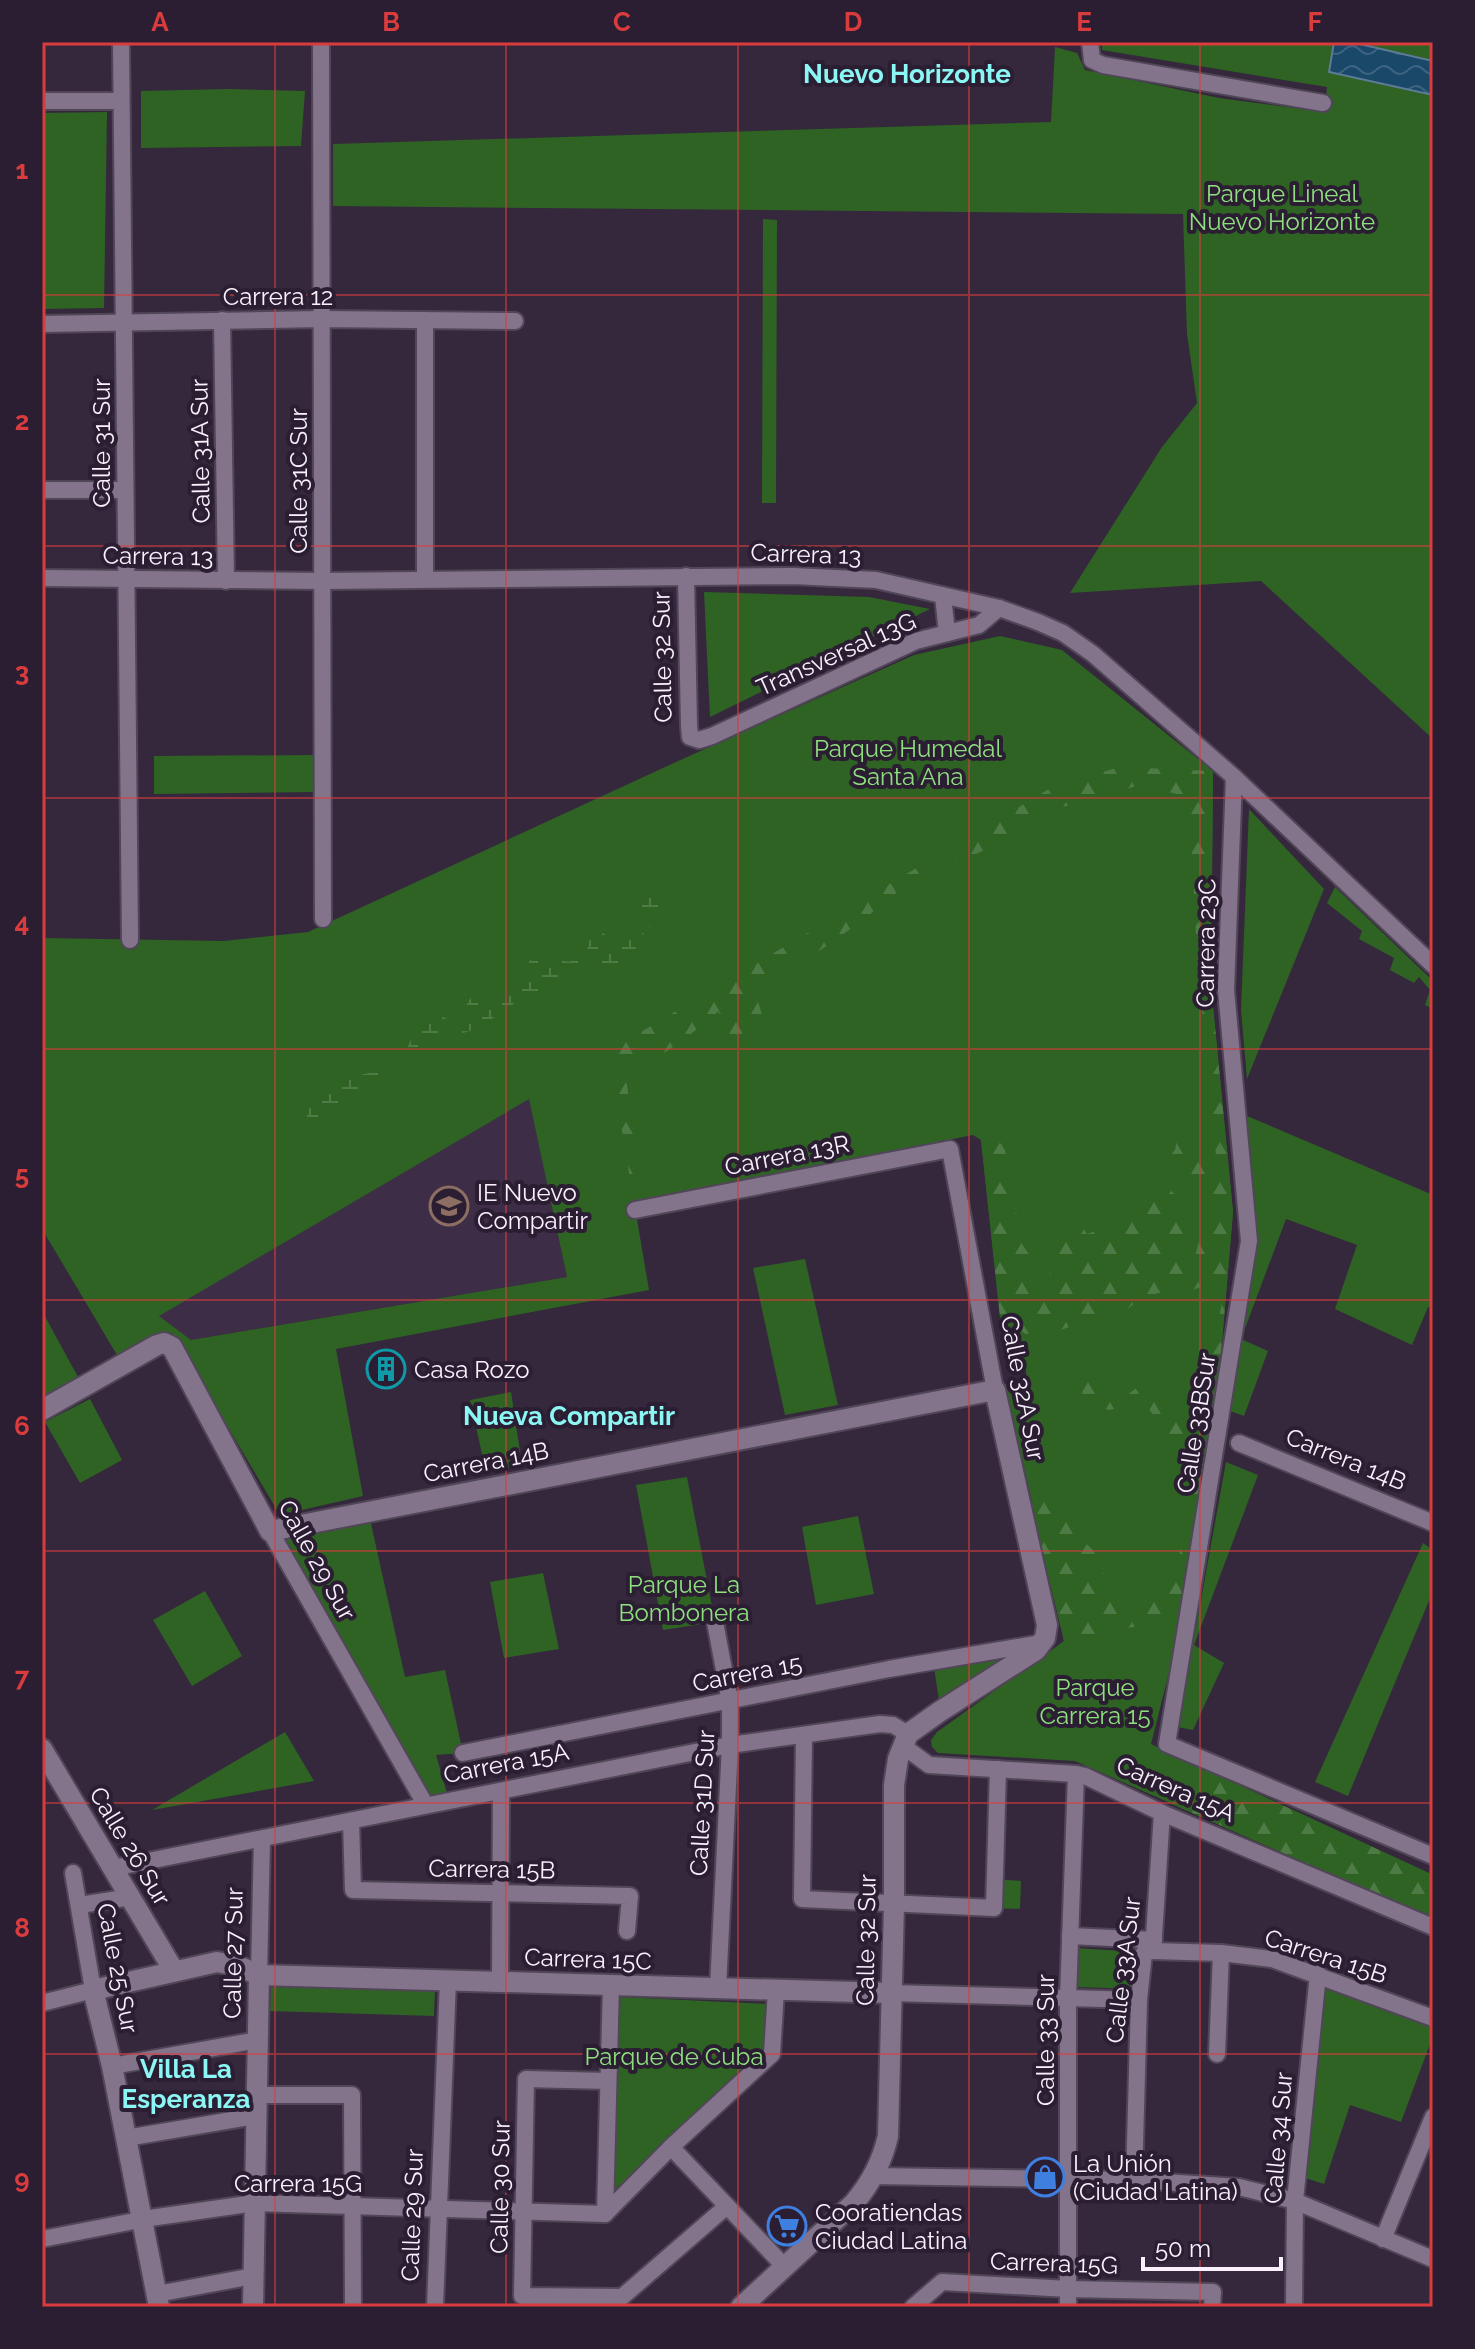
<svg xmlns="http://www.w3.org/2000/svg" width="1475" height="2349" font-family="Raleway,sans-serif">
  <defs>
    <pattern id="forest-firs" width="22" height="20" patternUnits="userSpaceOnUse" patternTransform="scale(2)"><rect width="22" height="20" fill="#2e6324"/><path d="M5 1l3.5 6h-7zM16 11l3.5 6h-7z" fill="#4d7a45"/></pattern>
    <pattern id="wetland-marsh" width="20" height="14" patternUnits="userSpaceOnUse" patternTransform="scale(2)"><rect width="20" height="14" fill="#2e6324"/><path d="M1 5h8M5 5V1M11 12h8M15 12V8" fill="none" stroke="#4d7a45"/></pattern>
    <pattern id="water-waves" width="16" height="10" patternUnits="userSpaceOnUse" patternTransform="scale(2)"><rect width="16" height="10" fill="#1a4869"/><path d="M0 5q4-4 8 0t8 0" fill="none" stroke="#3c6380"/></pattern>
  </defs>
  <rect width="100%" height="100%" fill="#35283c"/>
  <polygon fill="#3e2d47" points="529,1098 567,1277 191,1340 158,1316"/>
  <g fill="#2e6324" fill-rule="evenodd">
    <polygon points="1102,42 1334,42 1330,72 1433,95 1433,739 1261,581 1070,593 1162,447 1197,403 1187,334 1183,214 333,206 333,144 1051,122 1055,47 1077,53 1085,70 1219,98 1325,112 1327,87 1102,50"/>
    <polygon points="1351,42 1433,42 1433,61"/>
    <polygon points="228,89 305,91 301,146 141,148 141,91"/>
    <polygon points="107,112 104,308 42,309 42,113"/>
    <polygon points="763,219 777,220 776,503 762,503"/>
    <polygon points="704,592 869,597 930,609 710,717"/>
    <path d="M1000,636L1062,650L1213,771L1211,986L1233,1212L1220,1365L1183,1617L1151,1744L1433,1875V1919L1075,1761L938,1753L932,1747L931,1740L937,1732L1064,1641L1005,1384L1029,1391L1024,1359L1004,1350L981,1140L973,1135L634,1202L649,1290L336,1349L363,1496L280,1515L172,1333L161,1332L117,1355L42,1229V938L224,941L308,932L676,762L914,655ZM529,1099L567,1277L191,1340L159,1316Z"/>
    <polygon points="315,755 315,792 154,794 154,756"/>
    <polygon points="1249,809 1324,889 1247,1079 1241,1010"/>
    <polygon points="1335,887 1433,981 1433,1009 1425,1005 1430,990 1419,977 1414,983 1390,970 1394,958 1359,939 1362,931 1327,903"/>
    <polygon points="1247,1116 1433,1195 1433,1308 1428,1307 1412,1345 1335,1309 1357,1245 1286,1219 1241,1339 1268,1351 1244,1416 1227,1410 1258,1240"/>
    <polygon points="805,1259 838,1405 785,1415 753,1268"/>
    <polygon points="42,1311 78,1377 42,1397"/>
    <polygon points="511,1392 522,1465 486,1472 470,1400"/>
    <polygon points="90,1399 122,1460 80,1483 45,1422"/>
    <polygon points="1226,1462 1258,1475 1194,1645 1224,1663 1193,1730 1178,1727"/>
    <polygon points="687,1477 715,1622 663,1630 636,1485"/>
    <polygon points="858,1516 874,1594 816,1605 802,1527"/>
    <polygon points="370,1519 405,1677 445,1670 463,1753 436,1755 447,1793 431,1796 281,1538"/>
    <polygon points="1423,1543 1433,1550 1433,1591 1348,1796 1315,1782"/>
    <polygon points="543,1573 559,1649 504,1658 490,1582"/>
    <polygon points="205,1591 242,1656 192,1686 153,1620"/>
    <polygon points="1016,1650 939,1700 933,1661"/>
    <polygon points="285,1732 314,1781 152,1810"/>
    <polygon points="995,1879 1021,1881 1020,1909 994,1908"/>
    <polygon points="1075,1948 1140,1952 1140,1989 1073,1987"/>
    <polygon points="271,1983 435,1988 434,2016 270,2011"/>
    <polygon points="1325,1983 1433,2028 1433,2036 1401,2122 1350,2105 1324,2184 1302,2177"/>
    <polygon points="620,1997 767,2004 766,2049 611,2193"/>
  </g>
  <g fill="url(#forest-firs)">
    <path d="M1120,767L1213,771L1211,986L1233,1212L1220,1365L1183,1617L1064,1641L1031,1505L1046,1495L1079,1537L1094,1551L1118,1603L1164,1596L1175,1583L1196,1449L1161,1438L1153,1415L1146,1404L1108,1410L1083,1397L1078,1368L1115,1385L1122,1399L1143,1383C1161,1391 1174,1412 1196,1411L1206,1381L1227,1278L1178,1295L1158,1293L1136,1302L1116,1319L1099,1323L1078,1324L1034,1339L1000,1318L981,1140L1004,1144L1017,1217L1018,1238L1032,1259L1024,1278L1045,1287L1051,1270L1042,1255L1068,1236L1064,1222L1075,1217L1087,1234L1126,1221L1144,1219L1140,1193L1155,1180C1168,1187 1175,1195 1187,1203L1194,1230L1172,1248L1174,1259L1195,1257C1201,1230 1211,1209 1204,1182L1175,1168L1169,1157L1175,1150L1177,1140L1205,1156L1218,1177L1197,958L1189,797L1140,785L1056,809L1006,826L1010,856L985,850L906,885L859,923L812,956L774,974L757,998L762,1015L736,1039L720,1025L719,1011L686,1038L658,1057L618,1055L624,1065L641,1181L634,1203L609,1051L1054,786Z"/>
    <polygon points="1230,1781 1433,1875 1433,1919 1167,1802 1196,1782 1192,1802 1205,1808 1206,1783"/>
  </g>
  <polygon fill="url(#wetland-marsh)" points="662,876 660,915 638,940 632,961 568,970 533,1003 519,1000 479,1028 444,1039 318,1130 302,1110 332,1080 397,1068 426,1009 456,1023 473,994 514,989 533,955 569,962 587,950 593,928 617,941 643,925 641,899"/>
  <polygon fill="url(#water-waves)" stroke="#5d7b96" stroke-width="2" points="1334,42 1351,42 1433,61 1433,95 1329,72"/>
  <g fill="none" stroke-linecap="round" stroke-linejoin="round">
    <defs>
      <g id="minor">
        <polyline points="121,42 130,940"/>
        <polyline points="321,42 323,919"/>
        <polyline points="1090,42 1092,60 1103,65 1323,103"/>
        <polyline points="42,101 121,101"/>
        <polyline points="222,320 226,581"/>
        <polyline points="42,324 322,319 515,321"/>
        <polyline points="42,490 125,490"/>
        <polyline points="686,576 689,726 690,737 699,740 712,736 916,641 979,625 999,608"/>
        <polyline points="42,578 323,581 793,576 876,580 999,608 1038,622 1063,633 1093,654 1234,777 1433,965"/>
        <polyline points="425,579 425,320"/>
        <polyline points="943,596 947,633"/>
        <polyline points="1234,777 1226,990 1249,1241 1167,1744 1433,1856"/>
        <polyline points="635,1210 950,1149 995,1390"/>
        <polyline points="1239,1443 1433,1523"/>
        <polyline points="270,1531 425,1804"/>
        <polyline points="715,1622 730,1702 730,1745 718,1988"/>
        <polyline points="804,1735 802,1899 994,1908 998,1769"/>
        <polyline points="903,1746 929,1765 1076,1774 1085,1776 1162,1813 1433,1927"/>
        <polyline points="463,1753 889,1669 1041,1643"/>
        <polyline points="351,1821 353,1890 630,1896 627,1931"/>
        <polyline points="113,1868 730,1745 880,1724 893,1725 908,1734"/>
        <polyline points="80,1905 131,1897"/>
        <polyline points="1070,1936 1154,1940"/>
        <polyline points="1153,1951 1221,1953 1272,1959 1433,2018"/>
        <polyline points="259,1975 262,1839"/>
        <polyline points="500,1982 501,1791"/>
        <polyline points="891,1993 1139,2000"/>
        <polyline points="42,2003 93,1990 73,1873"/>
        <polyline points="1217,2054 1221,1953"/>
        <polyline points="112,2066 258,2040"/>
        <polyline points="608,2081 526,2079 522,2296 622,2297 727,2206"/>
        <polyline points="257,2095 352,2095 353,2307"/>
        <polyline points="126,2138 256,2116"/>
        <polyline points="671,2147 784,2266"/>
        <polyline points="873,2176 1134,2180 1239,2187 1295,2201 1433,2259"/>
        <polyline points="1134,2180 1139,2000 1144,1953 1153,1951 1162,1813"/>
        <polyline points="605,2214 671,2147 772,2054 776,1990"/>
        <polyline points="605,2214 611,1985"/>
        <polyline points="42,2239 150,2218 255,2203 605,2214"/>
        <polyline points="1383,2239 1433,2117"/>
        <polyline points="157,2294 253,2276"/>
        <polyline points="435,2307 448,1980"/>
        <polyline points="913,2307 942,2282 1068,2289 1213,2292 1212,2307"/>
        <polyline points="1068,2307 1068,1998 1076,1774"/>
        <polyline points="1294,2307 1295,2201 1318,1974"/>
      </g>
      <g id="tertiary">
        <path d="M42,1410L157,1345L164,1343L172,1347L270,1531L995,1390L1047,1625L1045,1638L1036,1650L939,1712L908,1734L898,1759L894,1785V1905L888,2136C882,2163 871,2183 854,2203L741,2307"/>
        <polyline points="42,1749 174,1971"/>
        <polyline points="159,2307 112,2066 93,1990 217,1962 238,1966 259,1975 891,1993"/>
        <polyline points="253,2307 259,1975"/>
      </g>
    </defs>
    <use href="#minor" stroke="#514658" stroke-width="20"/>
    <use href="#tertiary" stroke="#514658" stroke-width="24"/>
    <use href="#minor" stroke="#83748c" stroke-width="16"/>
    <use href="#tertiary" stroke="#83748c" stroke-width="20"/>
  </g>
  <path fill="none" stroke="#da3c3d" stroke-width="2" stroke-opacity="0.55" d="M275,42V2307M506,42V2307M738,42V2307M969,42V2307M1200,42V2307M42,295H1433M42,546H1433M42,798H1433M42,1049H1433M42,1300H1433M42,1551H1433M42,1803H1433M42,2054H1433"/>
  <defs>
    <symbol id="school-ring" viewBox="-11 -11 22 22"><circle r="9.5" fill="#2b1e32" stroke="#8d6e63" stroke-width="1.5"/><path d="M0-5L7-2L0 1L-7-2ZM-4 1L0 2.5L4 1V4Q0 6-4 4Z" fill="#8d6e63"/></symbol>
    <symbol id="building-ring" viewBox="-11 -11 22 22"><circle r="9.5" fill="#2b1e32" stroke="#0f9aa8" stroke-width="1.5"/><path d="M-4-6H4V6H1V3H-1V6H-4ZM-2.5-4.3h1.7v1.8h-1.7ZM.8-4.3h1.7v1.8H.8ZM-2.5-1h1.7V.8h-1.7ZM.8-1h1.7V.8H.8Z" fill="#0f9aa8"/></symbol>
    <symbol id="shop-ring" viewBox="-11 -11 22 22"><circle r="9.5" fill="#2b1e32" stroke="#3f7fe0" stroke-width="1.5"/><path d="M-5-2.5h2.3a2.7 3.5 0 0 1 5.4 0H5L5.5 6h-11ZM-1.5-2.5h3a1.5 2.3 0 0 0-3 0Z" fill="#3f7fe0"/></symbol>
    <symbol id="supermarket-ring" viewBox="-11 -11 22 22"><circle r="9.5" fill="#2b1e32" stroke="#3f7fe0" stroke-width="1.5"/><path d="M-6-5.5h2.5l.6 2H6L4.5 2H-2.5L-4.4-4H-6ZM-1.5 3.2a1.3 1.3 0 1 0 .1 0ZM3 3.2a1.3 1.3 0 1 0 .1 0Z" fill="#3f7fe0"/></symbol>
  </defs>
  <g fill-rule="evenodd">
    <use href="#school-ring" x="427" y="1184" width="44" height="44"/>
    <use href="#building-ring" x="364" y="1347" width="44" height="44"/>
    <use href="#shop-ring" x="1023" y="2155" width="44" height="44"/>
    <use href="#supermarket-ring" x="765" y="2204" width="44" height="44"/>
  </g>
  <g text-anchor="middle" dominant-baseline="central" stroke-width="8" stroke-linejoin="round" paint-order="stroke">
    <g font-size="24" fill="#8ee07f" stroke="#2b1e32">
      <text x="1282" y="193">Parque Lineal<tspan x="1282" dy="28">Nuevo Horizonte</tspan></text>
      <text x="908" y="748">Parque Humedal<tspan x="908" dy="28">Santa Ana</tspan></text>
      <text x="684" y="1584">Parque La<tspan x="684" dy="28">Bombonera</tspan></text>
      <text x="1095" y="1687">Parque<tspan x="1095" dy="28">Carrera 15</tspan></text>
      <text x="674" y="2056">Parque de Cuba</text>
    </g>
    <g font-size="24" fill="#f9f1fe" stroke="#2b1e32">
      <text x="278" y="296">Carrera 12</text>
      <text transform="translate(101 443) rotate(-90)">Calle 31 Sur</text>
      <text transform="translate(200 451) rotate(-91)">Calle 31A Sur</text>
      <text transform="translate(298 481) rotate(-90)">Calle 31C Sur</text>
      <text transform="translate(806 554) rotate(2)">Carrera 13</text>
      <text transform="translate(158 556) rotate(1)">Carrera 13</text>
      <text transform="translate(836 654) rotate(-24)">Transversal 13G</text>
      <text transform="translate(662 657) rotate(-91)">Calle 32 Sur</text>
      <text transform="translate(1206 943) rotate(-89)">Carrera 23C</text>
      <text transform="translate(787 1155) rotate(-11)">Carrera 13R</text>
      <text transform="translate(1023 1388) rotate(79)">Calle 32A Sur</text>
      <text transform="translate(1196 1423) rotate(-81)">Calle 33BSur</text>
      <text transform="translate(1346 1459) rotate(22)">Carrera 14B</text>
      <text transform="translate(486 1462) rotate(-11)">Carrera 14B</text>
      <text transform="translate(317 1560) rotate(61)">Calle 29 Sur</text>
      <text transform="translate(747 1673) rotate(-11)">Carrera 15</text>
      <text transform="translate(506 1763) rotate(-11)">Carrera 15A</text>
      <text transform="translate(1176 1789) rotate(24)">Carrera 15A</text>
      <text transform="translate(702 1803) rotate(-87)">Calle 31D Sur</text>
      <text transform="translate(130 1846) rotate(59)">Calle 26 Sur</text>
      <text transform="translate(492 1869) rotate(1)">Carrera 15B</text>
      <text transform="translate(866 1940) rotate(-89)">Calle 32 Sur</text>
      <text transform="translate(233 1953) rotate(-89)">Calle 27 Sur</text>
      <text transform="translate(1326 1956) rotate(18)">Carrera 15B</text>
      <text transform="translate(588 1959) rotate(2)">Carrera 15C</text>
      <text transform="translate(118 1968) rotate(79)">Calle 25 Sur</text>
      <text transform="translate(1123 1970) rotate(-83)">Calle 33A Sur</text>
      <text transform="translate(1045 2040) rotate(-90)">Calle 33 Sur</text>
      <text transform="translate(1278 2138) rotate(-85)">Calle 34 Sur</text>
      <text x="298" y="2183">Carrera 15G</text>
      <text transform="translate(500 2187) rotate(-89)">Calle 30 Sur</text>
      <text transform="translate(412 2215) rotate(-88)">Calle 29 Sur</text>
      <text transform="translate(1054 2263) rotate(2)">Carrera 15G</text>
    </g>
    <g font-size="24" fill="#f9f1fe" stroke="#2b1e32" text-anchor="start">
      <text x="477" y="1192">IE Nuevo<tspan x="477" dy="28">Compartir</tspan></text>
      <text x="414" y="1369">Casa Rozo</text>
      <text x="1073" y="2163">La Unión<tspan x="1073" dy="28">(Ciudad Latina)</tspan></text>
      <text x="815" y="2212">Cooratiendas<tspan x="815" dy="28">Ciudad Latina</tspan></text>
    </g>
    <g font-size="26" font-weight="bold" fill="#8bf6f3" stroke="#2b1e32">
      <text x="907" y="74">Nuevo Horizonte</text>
      <text x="569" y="1416">Nueva Compartir</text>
      <text x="186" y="2069">Villa La<tspan x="186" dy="30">Esperanza</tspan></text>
    </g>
  </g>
  <rect width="1475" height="2349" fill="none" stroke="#2b1e32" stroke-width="88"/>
  <path d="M1143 2257v12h138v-12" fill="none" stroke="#f9f1fe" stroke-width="4"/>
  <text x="1155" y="2257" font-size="24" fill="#f9f1fe" stroke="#2b1e32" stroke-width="6" paint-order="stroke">50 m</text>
  <rect x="44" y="44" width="1387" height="2261" fill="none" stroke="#da3c3d" stroke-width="3"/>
  <g font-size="26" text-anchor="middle" font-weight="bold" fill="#da3c3d">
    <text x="160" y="31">A</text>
    <text x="391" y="31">B</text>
    <text x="622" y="31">C</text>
    <text x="853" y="31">D</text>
    <text x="1084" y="31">E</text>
    <text x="1315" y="31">F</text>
    <text x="22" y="179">1</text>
    <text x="22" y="430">2</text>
    <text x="22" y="681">3</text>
    <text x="22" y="932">4</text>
    <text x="22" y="1184">5</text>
    <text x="22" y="1435">6</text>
    <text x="22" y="1686">7</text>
    <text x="22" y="1937">8</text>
    <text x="22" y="2188">9</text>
  </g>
</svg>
